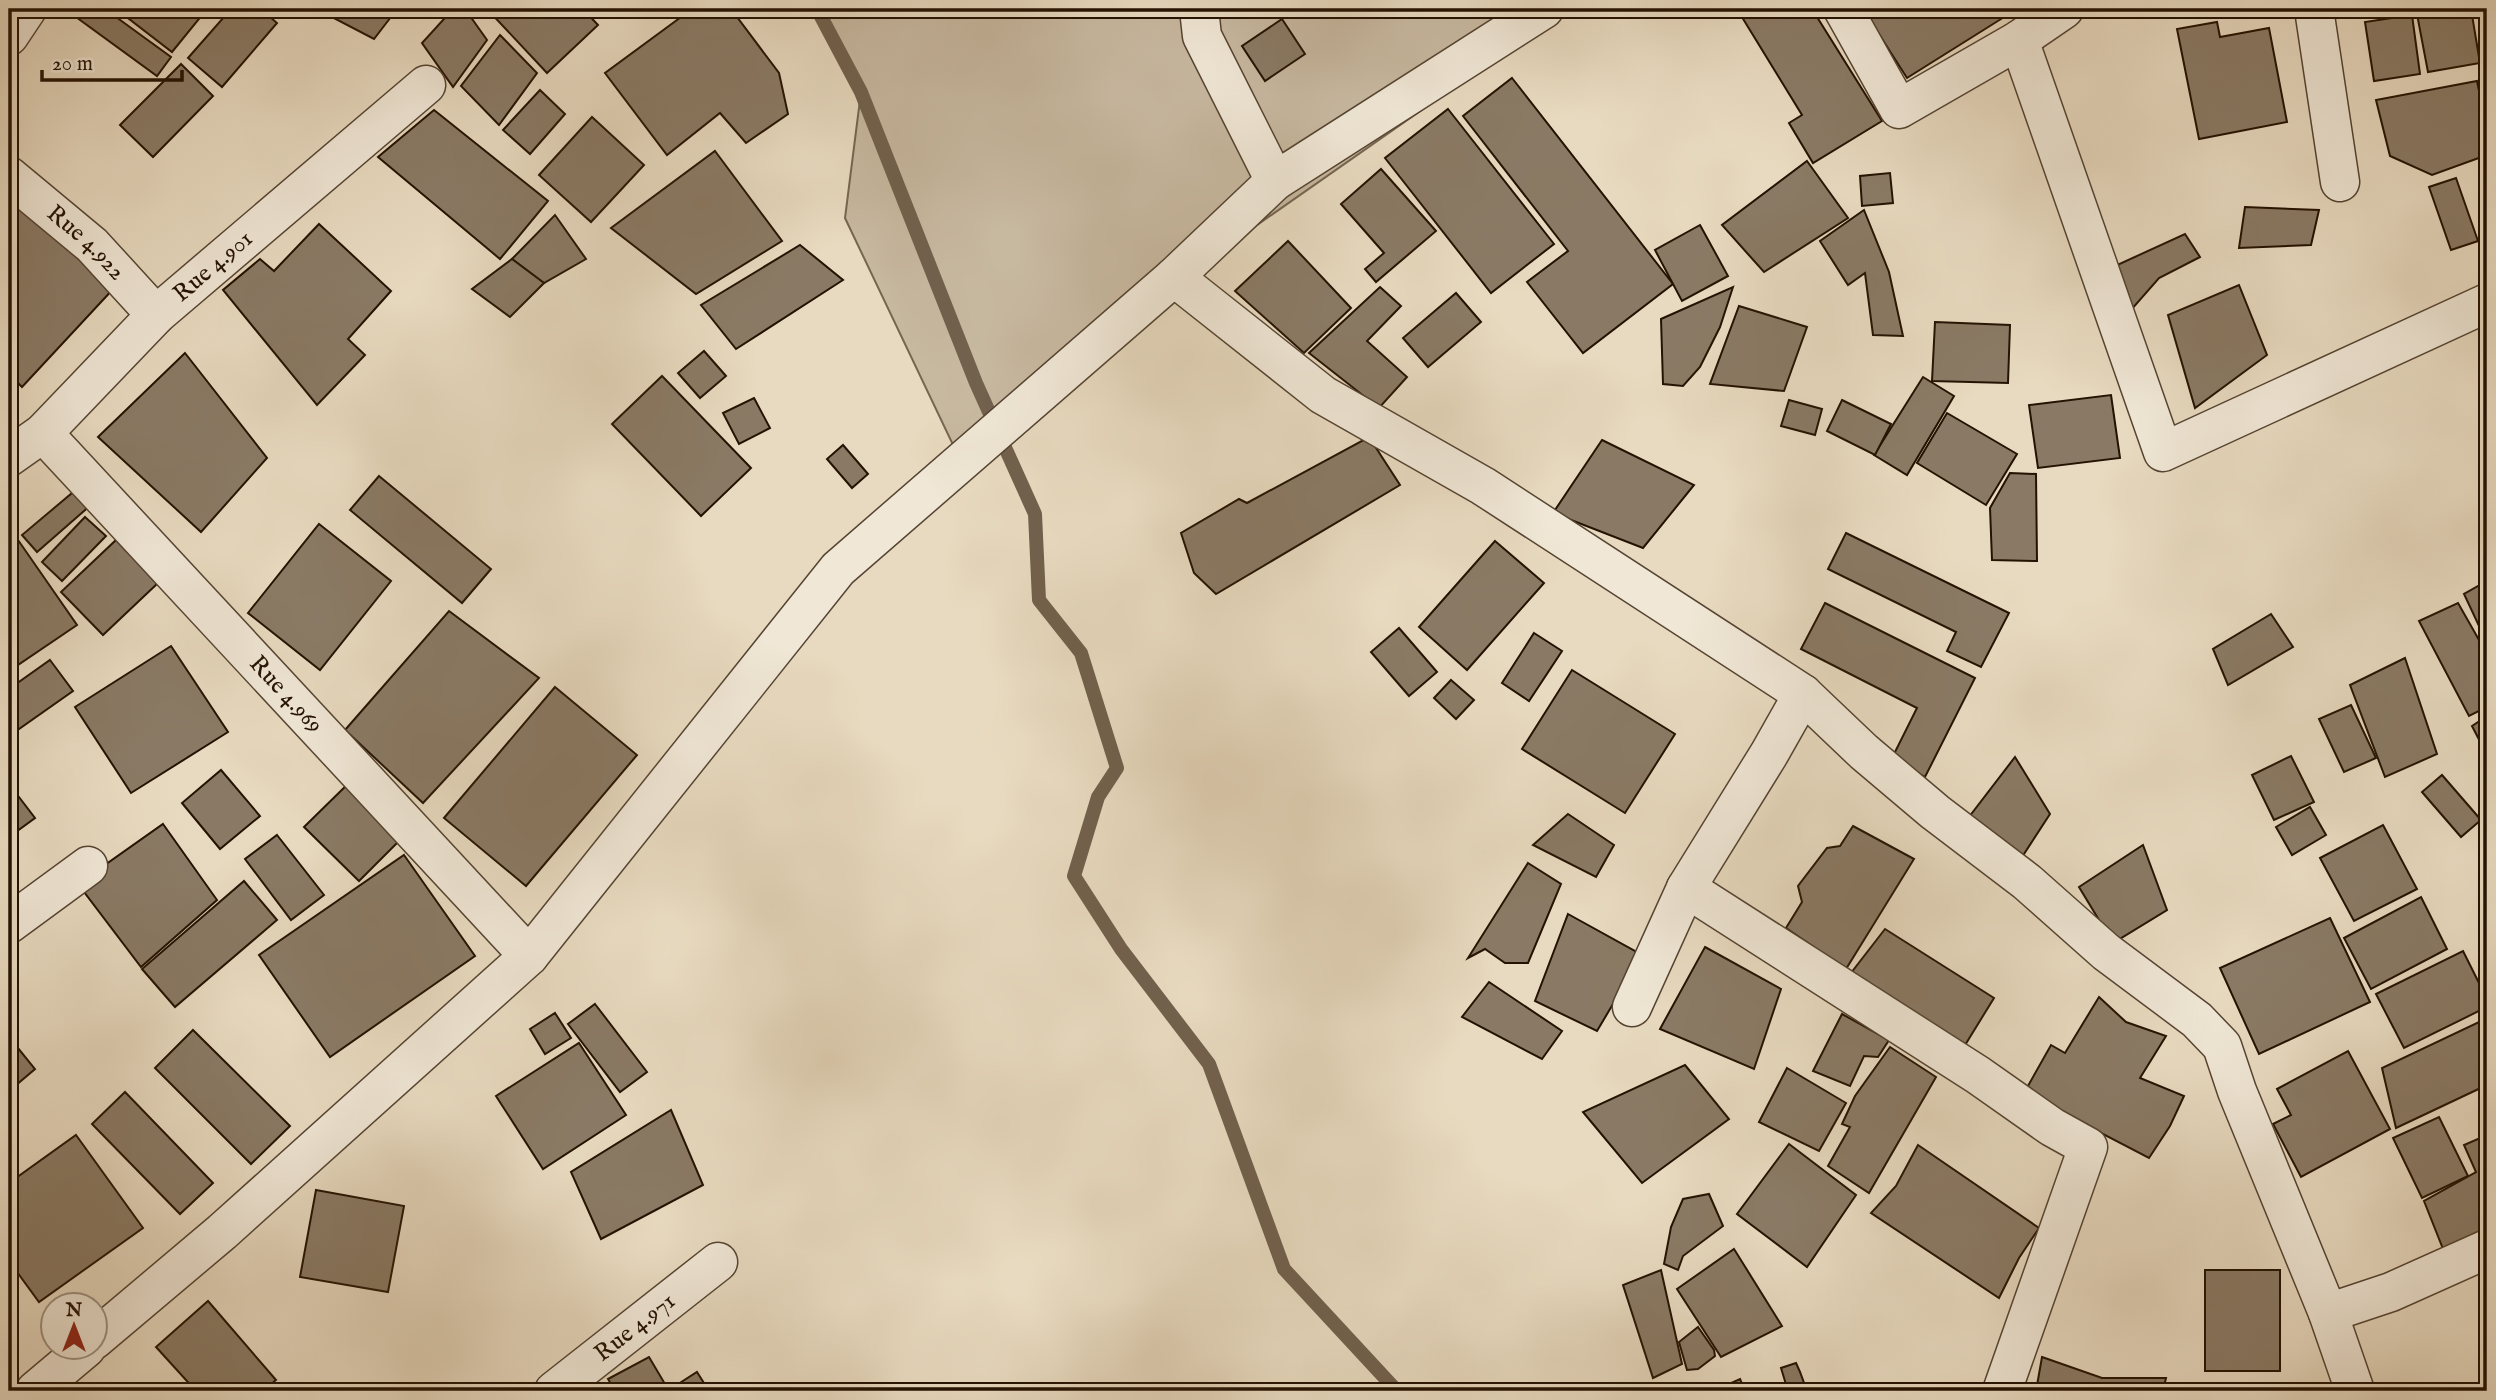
<svg xmlns="http://www.w3.org/2000/svg" width="2496" height="1400" font-family="'IM FELL English',serif">
  <rect width="100%" height="100%" fill="#e8dac0"/>
  <filter id="stains"><feTurbulence type="fractalNoise" baseFrequency=".00286" numOctaves="4"/><feColorMatrix values="0 0 0 0 .2 0 0 0 0 .09 0 0 0 0 .02 0 0 0 .5 -.17"/></filter>
  <radialGradient id="worn" r=".72"><stop offset=".6" stop-color="#630" stop-opacity="0"/><stop offset="1" stop-color="#630" stop-opacity=".3"/></radialGradient>
  <polygon fill="#c7b8a0" stroke="#766551" stroke-width="2" points="817,9 1566,9 1177,281 964,468 845,218 861,92"/>
  <g fill="none" stroke-linecap="round" stroke-linejoin="round">
    <polyline stroke="#71614d" stroke-width="14" points="817,9 861,92 976,383 1035,514 1039,600 1081,653 1117,768 1098,797 1074,876 1121,949 1209,1064 1284,1269 1397,1391"/>
  </g>
  <g fill="#8a7a65" stroke="#241202" stroke-width="2">
    <polygon points="65,9 105,9 171,57 157,76"/>
    <polygon points="129,9 207,9 172,52 124,15"/>
    <polygon points="231,9 261,9 277,23 222,87 188,58"/>
    <polygon points="291,9 307,9 301,16"/>
    <polygon points="331,9 397,9 374,39 326,14"/>
    <polygon points="453,9 465,9 487,40 453,87 422,43"/>
    <polygon points="487,9 583,9 598,25 547,73"/>
    <polygon points="692,9 731,9 779,73 788,114 746,143 720,113 667,155 605,73"/>
    <polygon points="1737,9 1812,9 1882,121 1813,163 1789,123 1802,115"/>
    <polygon points="1863,9 2006,9 2009,14 1907,78"/>
    <polygon points="2416,9 2471,9 2480,63 2428,72"/>
    <polygon points="2412,15 2420,74 2374,81 2365,22"/>
    <polygon points="1282,19 1305,54 1265,81 1242,46"/>
    <polygon points="2217,22 2220,37 2269,28 2287,122 2199,139 2177,29"/>
    <polygon points="500,35 537,73 499,125 461,86"/>
    <polygon points="181,64 213,96 153,157 120,125"/>
    <polygon points="1512,78 1673,284 1583,353 1527,282 1568,251 1463,116"/>
    <polygon points="2477,81 2487,130 2487,155 2432,175 2390,156 2376,100"/>
    <polygon points="540,90 565,114 530,154 503,130"/>
    <polygon points="1448,109 1554,244 1491,293 1385,158"/>
    <polygon points="434,110 548,201 500,259 378,157"/>
    <polygon points="592,117 644,165 591,222 539,175"/>
    <polygon points="715,151 782,241 696,294 611,228"/>
    <polygon points="1807,161 1848,218 1764,272 1722,225"/>
    <polygon points="1381,169 1436,231 1376,282 1365,269 1384,253 1341,204"/>
    <polygon points="1890,173 1893,203 1862,206 1860,176"/>
    <polygon points="2456,178 2478,241 2451,250 2429,187"/>
    <polygon points="25,203 115,287 22,387 9,374 9,220"/>
    <polygon points="2245,207 2319,210 2311,245 2239,248"/>
    <polygon points="1864,210 1889,272 1903,336 1873,335 1865,273 1848,285 1820,241"/>
    <polygon points="555,215 586,259 544,283 512,259"/>
    <polygon points="319,224 391,291 348,339 365,355 317,405 223,290 260,259 274,271"/>
    <polygon points="1700,225 1728,276 1682,301 1655,250"/>
    <polygon points="2185,234 2200,257 2159,278 2124,318 2102,272"/>
    <polygon points="1288,241 1351,308 1304,353 1235,291"/>
    <polygon points="800,245 843,280 736,349 701,305"/>
    <polygon points="512,259 544,283 510,317 472,289"/>
    <polygon points="2239,285 2267,355 2195,408 2168,315"/>
    <polygon points="1380,287 1401,306 1367,341 1407,377 1379,408 1309,353"/>
    <polygon points="1733,287 1720,327 1700,367 1683,386 1663,384 1661,319"/>
    <polygon points="1456,293 1481,322 1428,367 1403,338"/>
    <polygon points="1739,306 1807,327 1784,391 1710,384"/>
    <polygon points="1935,322 2010,325 2008,383 1932,381"/>
    <polygon points="704,351 726,376 700,398 678,373"/>
    <polygon points="185,353 267,458 201,532 98,437"/>
    <polygon points="662,376 751,468 701,516 612,424"/>
    <polygon points="1923,377 1954,396 1907,475 1874,455"/>
    <polygon points="2111,395 2120,458 2038,468 2029,405"/>
    <polygon points="754,398 770,428 739,444 723,413"/>
    <polygon points="1789,400 1822,409 1815,435 1781,426"/>
    <polygon points="1842,400 1891,424 1875,455 1827,431"/>
    <polygon points="1947,413 2017,454 1986,505 1917,463"/>
    <polygon points="1369,437 1400,485 1216,594 1194,573 1181,533 1239,499 1247,503"/>
    <polygon points="1602,440 1694,485 1643,548 1553,513"/>
    <polygon points="843,445 868,474 852,488 827,459"/>
    <polygon points="2010,473 2036,474 2037,561 1992,560 1990,508"/>
    <polygon points="379,476 491,569 462,603 350,510"/>
    <polygon points="78,488 92,504 37,552 22,535"/>
    <polygon points="85,517 106,536 62,581 42,562"/>
    <polygon points="319,524 391,581 320,670 248,613"/>
    <polygon points="9,527 77,625 9,671"/>
    <polygon points="1846,533 2009,613 1981,667 1947,651 1956,632 1828,569"/>
    <polygon points="116,540 158,583 103,635 61,592"/>
    <polygon points="1495,541 1544,583 1467,670 1419,627"/>
    <polygon points="2487,581 2487,643 2464,594"/>
    <polygon points="1825,603 1975,678 1925,777 1891,760 1917,708 1801,649"/>
    <polygon points="2458,603 2487,654 2487,707 2469,716 2419,621"/>
    <polygon points="449,611 539,678 423,803 345,730"/>
    <polygon points="2271,614 2293,647 2228,685 2213,649"/>
    <polygon points="1399,628 1437,672 1409,696 1371,652"/>
    <polygon points="1534,633 1562,651 1529,701 1502,683"/>
    <polygon points="171,646 228,732 131,793 75,707"/>
    <polygon points="2405,658 2437,754 2385,777 2350,685"/>
    <polygon points="50,660 73,691 9,736 9,689"/>
    <polygon points="1572,670 1675,734 1625,813 1522,749"/>
    <polygon points="1451,680 1474,700 1456,719 1434,698"/>
    <polygon points="555,687 637,755 526,886 444,818"/>
    <polygon points="2351,705 2376,758 2344,772 2319,719"/>
    <polygon points="2487,716 2487,755 2472,726"/>
    <polygon points="2291,756 2314,802 2274,820 2252,775"/>
    <polygon points="2015,757 2050,814 2022,857 1969,817"/>
    <polygon points="221,770 260,816 220,849 182,803"/>
    <polygon points="2442,775 2481,820 2461,837 2422,792"/>
    <polygon points="354,778 408,832 359,881 304,827"/>
    <polygon points="9,784 35,818 9,837"/>
    <polygon points="2310,807 2326,835 2292,855 2276,827"/>
    <polygon points="1568,814 1614,845 1596,877 1533,845"/>
    <polygon points="163,824 217,900 141,967 78,884"/>
    <polygon points="2383,825 2417,889 2354,921 2320,858"/>
    <polygon points="1853,826 1914,859 1846,969 1786,928 1802,902 1798,886 1827,848 1840,846"/>
    <polygon points="277,835 324,895 291,920 245,859"/>
    <polygon points="2143,845 2167,910 2113,943 2079,887"/>
    <polygon points="404,855 475,956 330,1057 259,955"/>
    <polygon points="1528,863 1561,884 1528,963 1505,963 1485,949 1468,958"/>
    <polygon points="244,881 277,920 175,1007 142,969"/>
    <polygon points="2421,897 2447,949 2371,989 2344,938"/>
    <polygon points="1568,914 1642,955 1597,1031 1535,1001"/>
    <polygon points="2330,918 2370,1002 2259,1054 2220,968"/>
    <polygon points="1885,929 1994,998 1962,1050 1851,973"/>
    <polygon points="1705,947 1781,989 1754,1069 1660,1029"/>
    <polygon points="2463,951 2487,999 2487,1007 2404,1048 2376,994"/>
    <polygon points="1489,982 1562,1031 1542,1059 1462,1017"/>
    <polygon points="2099,997 2126,1022 2166,1036 2140,1078 2184,1096 2170,1126 2149,1158 2024,1093 2051,1045 2065,1053"/>
    <polygon points="595,1004 647,1072 620,1092 568,1024"/>
    <polygon points="555,1013 571,1038 545,1054 530,1029"/>
    <polygon points="1842,1014 1889,1040 1878,1057 1864,1056 1850,1086 1813,1071"/>
    <polygon points="2479,1022 2487,1035 2487,1085 2396,1128 2382,1068"/>
    <polygon points="193,1030 290,1126 251,1164 155,1068"/>
    <polygon points="9,1037 35,1069 9,1091"/>
    <polygon points="579,1043 626,1115 543,1169 496,1096"/>
    <polygon points="1890,1047 1936,1077 1869,1193 1828,1166 1850,1127 1842,1124 1855,1096"/>
    <polygon points="2348,1051 2390,1129 2301,1177 2273,1124 2291,1115 2277,1089"/>
    <polygon points="1685,1065 1729,1119 1642,1183 1583,1112"/>
    <polygon points="1787,1068 1846,1103 1819,1151 1759,1122"/>
    <polygon points="125,1092 213,1183 180,1214 92,1124"/>
    <polygon points="671,1110 703,1185 601,1239 571,1172"/>
    <polygon points="2439,1117 2468,1176 2422,1198 2393,1138"/>
    <polygon points="76,1135 143,1228 39,1302 9,1261 9,1183"/>
    <polygon points="2487,1135 2487,1230 2447,1259 2424,1201 2476,1172 2464,1145"/>
    <polygon points="1789,1144 1856,1195 1807,1267 1737,1214"/>
    <polygon points="1918,1145 2039,1228 2019,1258 1999,1298 1871,1213 1896,1186"/>
    <polygon points="316,1190 404,1206 388,1292 300,1277"/>
    <polygon points="1709,1194 1723,1226 1683,1256 1678,1270 1664,1264 1671,1227 1683,1199"/>
    <polygon points="1734,1249 1782,1326 1721,1357 1677,1289"/>
    <polygon points="1661,1270 1682,1364 1653,1378 1623,1285"/>
    <rect x="2205" y="1270" width="75" height="101"/>
    <polygon points="208,1301 276,1380 263,1391 196,1391 156,1347"/>
    <polygon points="1698,1327 1714,1350 1715,1356 1698,1369 1687,1370 1679,1342"/>
    <polygon points="649,1357 665,1384 651,1391 615,1391 608,1379"/>
    <polygon points="2042,1357 2102,1378 2166,1378 2163,1391 2036,1391"/>
    <polygon points="1796,1363 1800,1372 1807,1391 1788,1391 1781,1368"/>
    <polygon points="697,1372 709,1391 674,1391 672,1388"/>
    <polygon points="1740,1379 1745,1391 1723,1391 1722,1387"/>
  </g>
  <g fill="none" stroke-linecap="round" stroke-linejoin="round">
    <defs>
      <g id="minor">
        <polyline points="1199,9 1202,36 1275,181"/>
        <polyline points="1843,9 1899,109 2019,40 2064,9"/>
        <polyline points="2314,9 2340,182"/>
        <polyline points="9,36 27,9"/>
        <polyline points="2019,40 2163,452 2487,303"/>
        <path id="s1" d="M9,176L92,245L156,315"/>
        <polyline points="1174,277 1323,395 1483,486 1803,694 1864,752 1935,812 2027,882 2106,952 2197,1020 2222,1046 2237,1091 2328,1313 2355,1391"/>
        <path id="s2" d="M43,433L529,956"/>
        <path id="s3" d="M9,457L43,433L156,315L426,85"/>
        <polyline points="1803,694 1769,754 1686,888 1978,1075 2052,1127 2088,1147 2002,1391"/>
        <polyline points="9,924 88,866"/>
        <polyline points="1632,1007 1686,888"/>
        <polyline points="2328,1313 2391,1292 2487,1249"/>
        <polyline points="94,1340 222,1232 529,956 838,569 1174,277 1275,181 1544,9"/>
        <polyline points="35,1391 86,1348"/>
        <path id="s4" d="M554,1391L718,1262"/>
      </g>
    </defs>
    <use href="#minor" stroke="#554432" stroke-width="41"/>
    <use href="#minor" stroke="#f0e7d6" stroke-width="38"/>
  </g>
  <g text-anchor="middle" dominant-baseline="central" stroke-width="7" stroke-linejoin="round" paint-order="stroke">
    <g font-size="24" fill="#241202" stroke="#f0e7d6">
      <text stroke="none"><textPath href="#s1" startOffset="102">Rue 4.922</textPath></text>
      <text stroke="none"><textPath href="#s3" startOffset="280">Rue 4.901</textPath></text>
      <text stroke="none"><textPath href="#s2" startOffset="357">Rue 4.969</textPath></text>
      <text stroke="none"><textPath href="#s4" startOffset="103">Rue 4.971</textPath></text>
    </g>
  </g>
  <rect width="2496" height="1400" fill="none" stroke="#e8dac0" stroke-width="35"/>
  <rect x="10" y="10" width="2475" height="1379" fill="none" stroke="#241202" stroke-width="3.5"/>
  <rect x="18" y="18" width="2461" height="1365" fill="none" stroke="#241202" stroke-width="2"/>
  <g transform="translate(74 1326)"><circle r="33" fill="#f0e7d6" stroke="#9e9281" stroke-width="2"/>
  <path d="M0-5L12 26L0 18L-12 26Z" fill="#8f2418"/>
  <text y="-10" font-size="19" font-weight="bold" text-anchor="middle" fill="#241202">N</text>
  </g>
  <path d="M42 70v10h140v-10" fill="none" stroke="#241202" stroke-width="3.5"/>
  <text x="52" y="70" font-size="21" fill="#241202" stroke="#f0e7d6" stroke-width="5" paint-order="stroke">20 m</text>
  <rect width="100%" height="100%" filter="url(#stains)"/>
  <rect width="100%" height="100%" fill="url(#worn)"/>
</svg>
